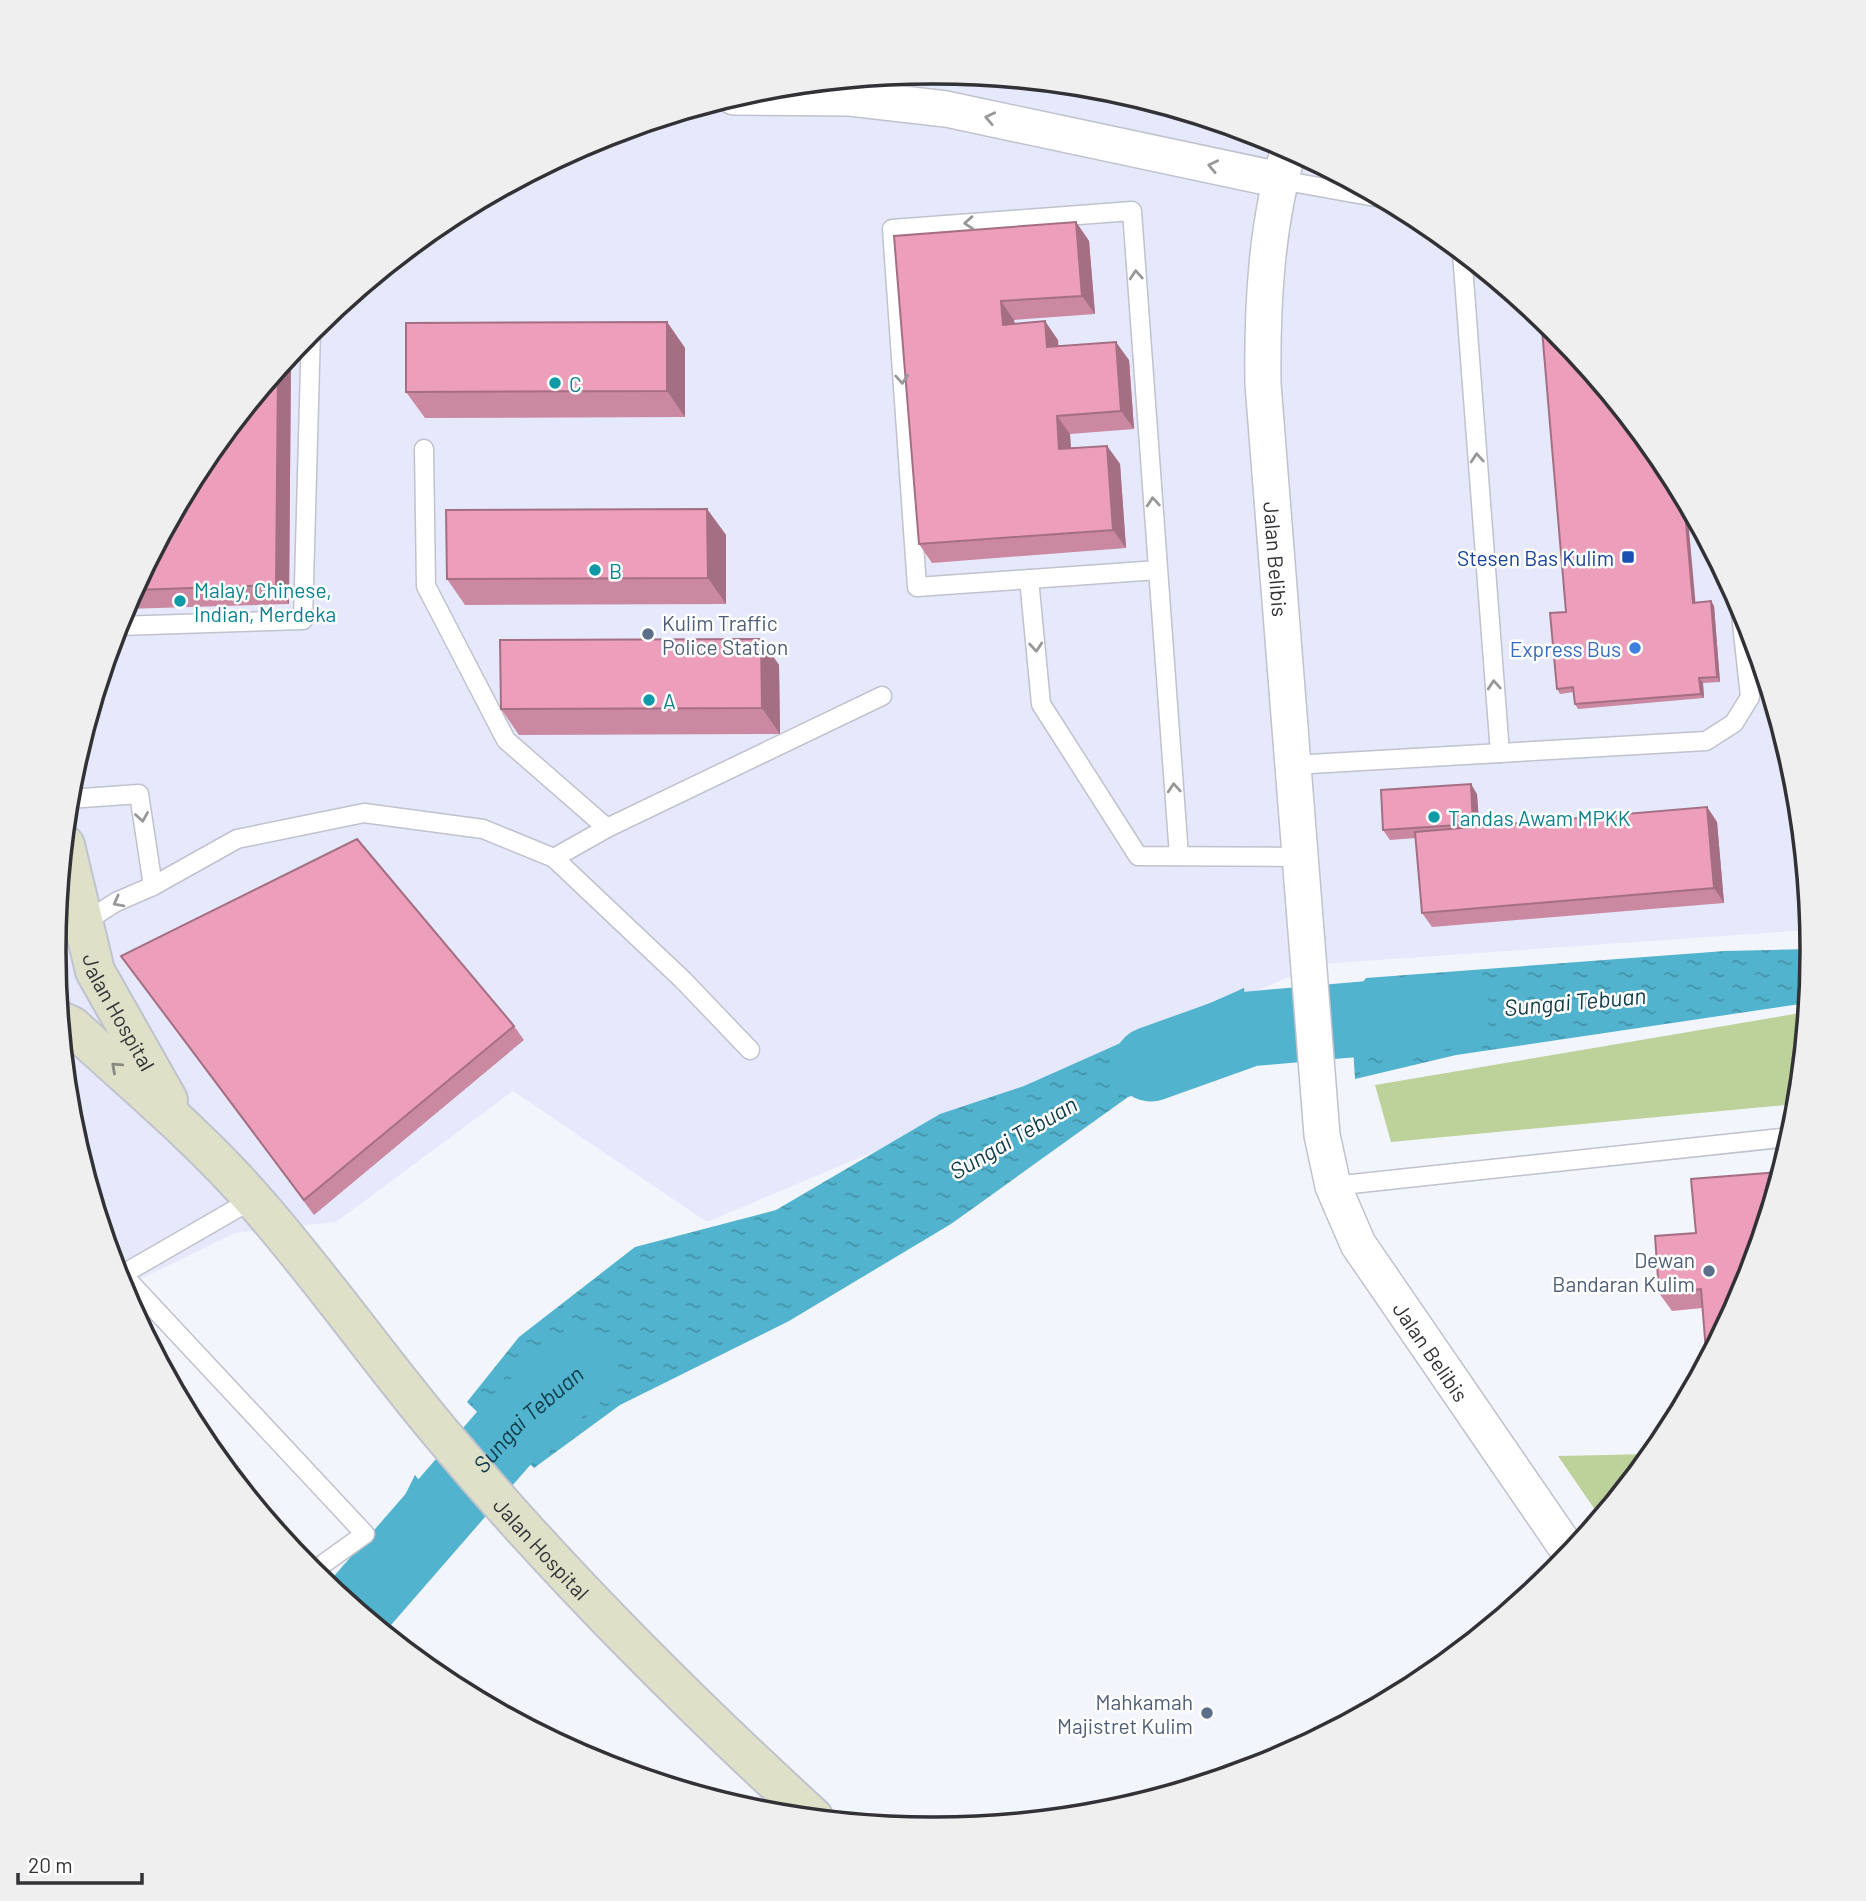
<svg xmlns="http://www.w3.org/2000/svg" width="1866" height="1901" font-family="Barlow,sans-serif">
  <defs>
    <pattern id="water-ripples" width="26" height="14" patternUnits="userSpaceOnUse" patternTransform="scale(1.75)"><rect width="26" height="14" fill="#51b3ce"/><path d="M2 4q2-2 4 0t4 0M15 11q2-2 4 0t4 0" fill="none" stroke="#4492a8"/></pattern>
  </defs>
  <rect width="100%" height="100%" fill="#f3f5fd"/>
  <polygon fill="#e5e9fb" points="933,72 1105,89 1270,139 1422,220 1555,329 1664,463 1745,615 1795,779 1810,930 1320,964 707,1222 513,1091 336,1222 235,1233 122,1288 71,1122 54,950 71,779 121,614 203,462 312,329 445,220 597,138 762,89"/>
  <g fill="#bdd29b">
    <polygon points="1806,1012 1797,1104 1391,1142 1375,1085"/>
    <polygon points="1651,1454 1600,1517 1558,1456"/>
  </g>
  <g fill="url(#water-ripples)">
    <polygon points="1812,949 1807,1003 1456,1055 1355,1079 1350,999 1366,978 1725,951"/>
    <polygon points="1244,988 1253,1064 1128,1097 951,1224 789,1321 620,1405 534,1468 467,1402 519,1337 635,1247 776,1210 940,1114 1024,1086"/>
    <polygon points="415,1475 451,1521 355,1608 327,1585 386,1533"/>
  </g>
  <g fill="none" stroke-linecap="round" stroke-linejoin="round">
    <g stroke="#51b3ce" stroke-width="75">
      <polyline points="1151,1064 1249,1029 1453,1011"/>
      <path id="s1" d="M356,1608L518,1422L581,1369"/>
    </g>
    <defs>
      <g id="lane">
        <polyline points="1280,180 1381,198"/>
        <polyline points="1462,253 1500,753"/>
        <polyline points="424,449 426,586 506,740 607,828"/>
        <polyline points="1158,570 917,587 892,229 1132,211 1179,856"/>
        <polyline points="1029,579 1041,704 1138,856 1300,857"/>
        <polyline points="118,626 303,620 311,330"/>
        <polyline points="1293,765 1706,741 1734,723 1750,697 1740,605"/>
        <polyline points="69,799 139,794 153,886"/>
        <polyline points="554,858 607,828 882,696"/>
        <polyline points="85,922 116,902 153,886 237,839 364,813 483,829 554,858 683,980 750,1050"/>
        <polyline points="1333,1186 1790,1137"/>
        <polyline points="123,1275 365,1534 312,1572"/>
        <polyline points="118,1277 253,1199"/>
      </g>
      <g id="street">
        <polyline points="734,97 850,98 946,109 1280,180"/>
        <path id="s2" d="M1289,149C1266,223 1262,307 1263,384L1322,1135L1333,1186L1358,1244L1570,1553"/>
      </g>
      <g id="secondary">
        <path id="s3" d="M65,845L95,971L168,1100"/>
        <path id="s4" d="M61,1021L72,1026C133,1083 198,1136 253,1199C321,1276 379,1360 445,1438C558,1573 683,1698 813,1817"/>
      </g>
    </defs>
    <use href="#lane" stroke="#c0c2cd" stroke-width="21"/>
    <use href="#street" stroke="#c0c2cd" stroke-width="38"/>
    <use href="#secondary" stroke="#c0c2cd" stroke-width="42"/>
    <use href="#lane" stroke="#fff" stroke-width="18"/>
    <use href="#street" stroke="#fff" stroke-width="35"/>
    <use href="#secondary" stroke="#dee0c8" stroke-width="38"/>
  </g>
  <g fill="#cb88a1">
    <polygon points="1076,222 1089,241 1095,314 1014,320 1015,324 1058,340 1058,346 1129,360 1134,429 1070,434 1071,448 1107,446 1120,464 1126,548 932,563 919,544 894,236"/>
    <polygon points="667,322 685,348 685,417 425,418 406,392"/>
    <polygon points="291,354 289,604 124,609 203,462"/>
    <polygon points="707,509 726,535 726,604 465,605 447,579"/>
    <polygon points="1711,601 1714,606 1720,682 1703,683 1704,698 1578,709 1575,704 1574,692 1560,694 1557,689 1696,602"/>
    <polygon points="761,639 779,665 780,734 519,735 501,709"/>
    <polygon points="1477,794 1479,827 1707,807 1717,822 1724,903 1432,927 1422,913 1416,838 1390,840 1383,830"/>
    <polygon points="121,956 514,1026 524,1040 314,1215"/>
    <polygon points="1655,1236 1745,1287 1709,1354 1706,1351 1703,1308 1672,1311 1659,1293"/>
  </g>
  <g fill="#a56f83">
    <polygon points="1076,222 1089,241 1095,314 1082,296"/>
    <polygon points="1001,301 1014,320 1016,343 1003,325"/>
    <polygon points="1045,321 1058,340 1060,365 1047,347"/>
    <polygon points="667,322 685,348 685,417 667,391"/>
    <polygon points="1116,342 1129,360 1134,429 1121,411"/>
    <polygon points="291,354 289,604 276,585 278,370"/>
    <polygon points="1057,416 1070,434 1072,468 1059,449"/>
    <polygon points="1107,446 1120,464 1126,548 1113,530"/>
    <polygon points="1684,500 1687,507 1696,608 1693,603"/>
    <polygon points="707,509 726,535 726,604 708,578"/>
    <polygon points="1711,601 1714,606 1720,682 1717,677"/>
    <polygon points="761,639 779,665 780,734 762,708"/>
    <polygon points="1699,678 1703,683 1704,698 1701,694"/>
    <polygon points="1471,784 1477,794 1480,834 1473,824"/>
    <polygon points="1707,807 1717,822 1724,903 1714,888"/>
  </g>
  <g fill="#ec9ebb" stroke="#a56f83" stroke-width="2">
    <polygon points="1076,222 1082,296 1001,301 1003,325 1045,321 1047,347 1116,342 1121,411 1057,416 1059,449 1107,446 1113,530 919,544 894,236"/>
    <polygon points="1541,318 1555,329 1664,463 1684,500 1693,603 1711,601 1717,677 1699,678 1701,694 1575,704 1573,687 1557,689 1550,613 1566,612"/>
    <polygon points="667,322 667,391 406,392 406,323"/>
    <polygon points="278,370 276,585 134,590 203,462"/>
    <polygon points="707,509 708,578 447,579 446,510"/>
    <polygon points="761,639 762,708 501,709 500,640"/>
    <polygon points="1471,784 1473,824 1383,830 1381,790"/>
    <polygon points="1707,807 1714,888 1422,913 1415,832"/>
    <polygon points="357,839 514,1026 304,1200 121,956"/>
    <polygon points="1780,1172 1745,1287 1711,1350 1706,1351 1701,1289 1659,1293 1655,1236 1696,1233 1691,1179"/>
  </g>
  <defs><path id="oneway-chevron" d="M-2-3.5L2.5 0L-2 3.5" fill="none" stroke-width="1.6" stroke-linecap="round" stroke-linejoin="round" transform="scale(1.75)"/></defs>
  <g stroke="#98989a">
    <use href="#oneway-chevron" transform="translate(990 118) rotate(-168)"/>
    <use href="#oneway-chevron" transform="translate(1213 166) rotate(-168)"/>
    <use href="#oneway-chevron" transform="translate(969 223) rotate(176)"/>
    <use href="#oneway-chevron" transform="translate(1136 275) rotate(-94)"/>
    <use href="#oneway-chevron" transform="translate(902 379) rotate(86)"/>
    <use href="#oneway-chevron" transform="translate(1477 458) rotate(-94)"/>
    <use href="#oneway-chevron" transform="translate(1153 502) rotate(-94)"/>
    <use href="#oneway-chevron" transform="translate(1036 647) rotate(85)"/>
    <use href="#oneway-chevron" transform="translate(1494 685) rotate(-94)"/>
    <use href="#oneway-chevron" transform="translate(1174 788) rotate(-94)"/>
    <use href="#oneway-chevron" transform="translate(142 817) rotate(81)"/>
    <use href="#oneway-chevron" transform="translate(118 902) rotate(152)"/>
  </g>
  <use stroke="#88897f" href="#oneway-chevron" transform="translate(116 1067) rotate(-138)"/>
  <g fill="#0f9aa8" stroke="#fff" stroke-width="2.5">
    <circle cx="555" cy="383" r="7"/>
    <circle cx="595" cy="570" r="7"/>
    <circle cx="180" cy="601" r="7"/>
    <circle cx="649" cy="700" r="7"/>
    <circle cx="1434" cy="817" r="7"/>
  </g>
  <rect fill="#1a4fb4" stroke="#fff" stroke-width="2.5" x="1621" y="550" width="14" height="14" rx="3.5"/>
  <g fill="#5c6f8a" stroke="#fff" stroke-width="2.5">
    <circle cx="648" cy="634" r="7"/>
    <circle cx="1709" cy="1271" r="7"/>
    <circle cx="1207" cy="1713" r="7"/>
  </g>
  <circle fill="#3f7fe0" stroke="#fff" stroke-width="2.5" cx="1635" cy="648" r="7"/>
  <g text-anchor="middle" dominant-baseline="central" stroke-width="5" stroke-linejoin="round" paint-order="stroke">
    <g font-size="21" fill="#0d838f" stroke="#fff" text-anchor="start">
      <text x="569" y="383">C</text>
      <text x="609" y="570">B</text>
      <text x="194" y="589">Malay, Chinese,<tspan x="194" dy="24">Indian, Merdeka</tspan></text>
      <text x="663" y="700">A</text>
      <text x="1448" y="817">Tandas Awam MPKK</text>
    </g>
    <g font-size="21" fill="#164399" stroke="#fff" text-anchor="end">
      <text x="1614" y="557">Stesen Bas Kulim</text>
    </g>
    <g font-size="21" fill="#323236" stroke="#fff">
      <text stroke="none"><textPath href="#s2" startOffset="413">Jalan Belibis</textPath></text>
      <text stroke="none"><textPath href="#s3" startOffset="177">Jalan Hospital</textPath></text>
      <text stroke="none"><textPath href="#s2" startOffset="1236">Jalan Belibis</textPath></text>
      <text stroke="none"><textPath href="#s4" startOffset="716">Jalan Hospital</textPath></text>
    </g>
    <g font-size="21" fill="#4e5e75" stroke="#fff" text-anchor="end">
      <text x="662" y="622" text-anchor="start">Kulim Traffic<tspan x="662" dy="24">Police Station</tspan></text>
      <text x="1695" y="1259">Dewan<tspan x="1695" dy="24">Bandaran Kulim</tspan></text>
      <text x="1193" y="1701">Mahkamah<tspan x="1193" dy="24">Majistret Kulim</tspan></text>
    </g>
    <g font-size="21" fill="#366cbe" stroke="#fff" text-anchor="end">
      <text x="1621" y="648">Express Bus</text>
    </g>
    <g font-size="23" font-style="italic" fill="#0f3c48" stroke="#fff">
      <text transform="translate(1575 1001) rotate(-5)">Sungai Tebuan</text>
      <text transform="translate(1013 1137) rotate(-30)">Sungai Tebuan</text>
      <text stroke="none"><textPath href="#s1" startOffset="256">Sungai Tebuan</textPath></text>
    </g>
  </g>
  <path d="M0 0H1866V1901H0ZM932 84H934A866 866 0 0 1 1800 950V951A866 866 0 0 1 934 1817H932A866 866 0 0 1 66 951V950A866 866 0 0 1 932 84Z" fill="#efefef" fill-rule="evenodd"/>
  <path fill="none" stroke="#323236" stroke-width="3.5" d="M932 84H934A866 866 0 0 1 1800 950V951A866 866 0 0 1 934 1817H932A866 866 0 0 1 66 951V950A866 866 0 0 1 932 84Z"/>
  <path d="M18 1873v10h124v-10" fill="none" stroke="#323236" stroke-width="3.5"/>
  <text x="28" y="1873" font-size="21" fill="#323236" stroke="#ffffff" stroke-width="5" paint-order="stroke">20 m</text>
</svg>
